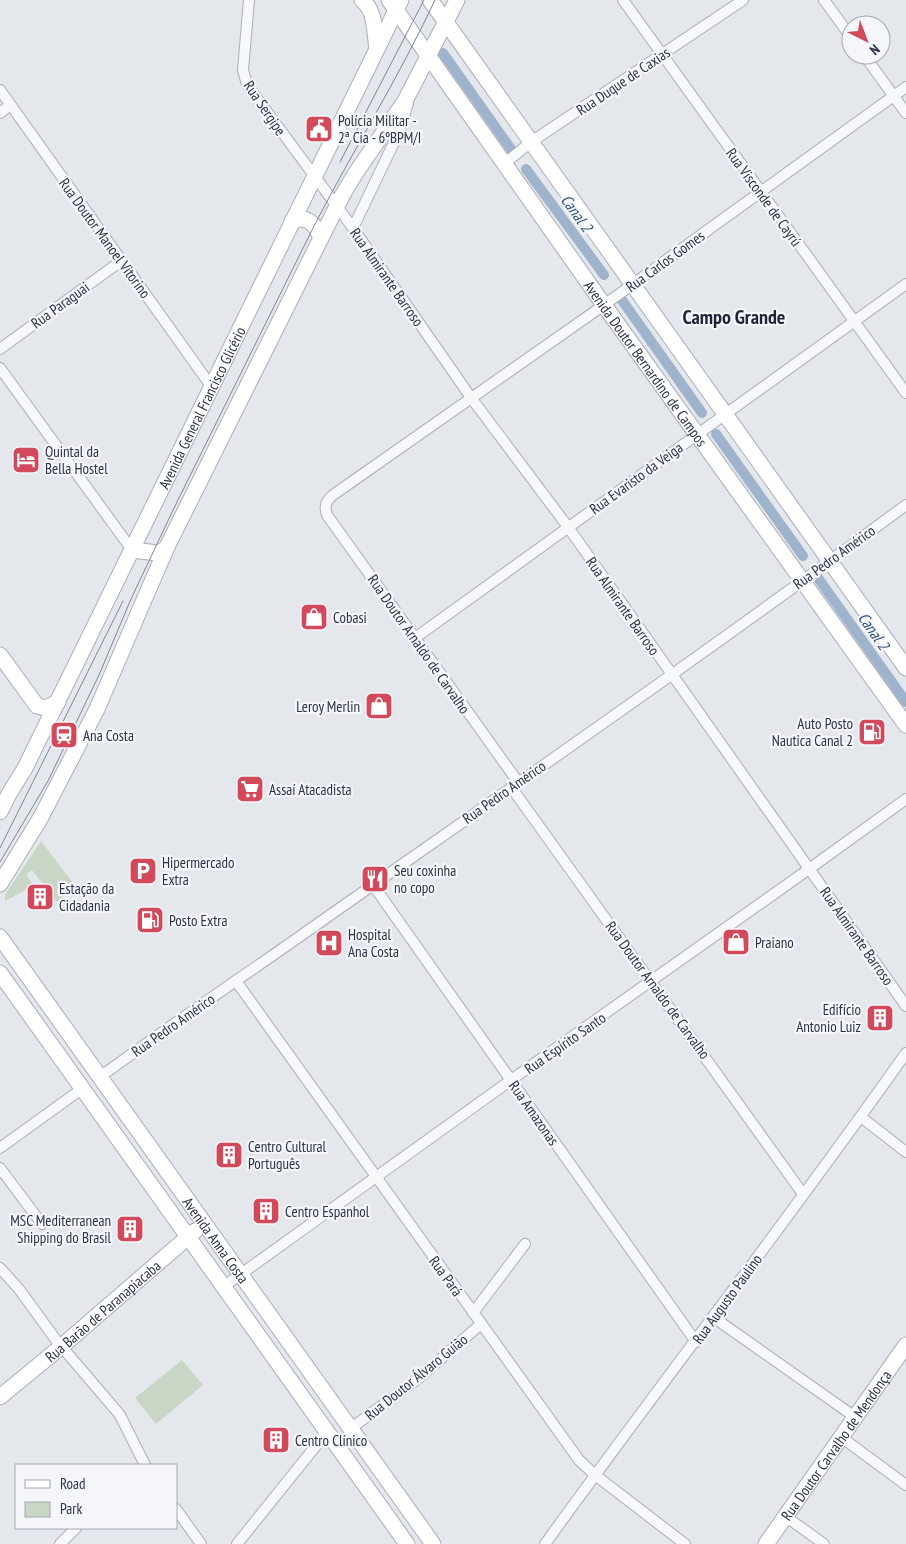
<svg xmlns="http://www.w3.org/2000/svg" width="906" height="1544" font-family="'PT Sans Narrow',sans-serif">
  <rect width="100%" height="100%" fill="#e4e7ec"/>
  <g fill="#c9d6c5">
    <polygon points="41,841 79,891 78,892 74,888 57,902 32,870 26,875 33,884 22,892 5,901 5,895"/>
    <polygon points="182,1360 203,1385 156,1424 135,1398"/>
  </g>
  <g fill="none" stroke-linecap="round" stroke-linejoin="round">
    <g stroke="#9fb4cc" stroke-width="10">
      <polyline points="443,53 511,149"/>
      <polyline points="526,169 604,275"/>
      <polyline points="619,296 702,413"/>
      <polyline points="716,434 803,556"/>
      <polyline points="818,578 906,702"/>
    </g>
    <defs>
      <g id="street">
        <polyline points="249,0 243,70 247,85 353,228 472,399 568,527 906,1006"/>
        <polyline points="623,0 906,393"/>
        <polyline points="824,0 851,37"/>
        <polyline points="864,55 906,113"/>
        <polyline points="0,90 211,386"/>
        <polyline points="0,113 10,105"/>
        <polyline points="505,163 531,142 743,0"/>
        <polyline points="353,228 400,130 408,103"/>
        <polyline points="0,349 121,261"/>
        <polyline points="0,368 132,550"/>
        <polyline points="415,638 906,284"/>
        <path d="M518,782L327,515C324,506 326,501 333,495L604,305L906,87"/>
        <polyline points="511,787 803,1194"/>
        <polyline points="373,885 696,1342"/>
        <polyline points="236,981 579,1460 595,1475 685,1544"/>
        <path d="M100,1077C165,1029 232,984 299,937C502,794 706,653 906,505"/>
        <polyline points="861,1117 906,1152"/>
        <polyline points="0,1148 83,1088"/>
        <polyline points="0,1168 42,1224"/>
        <polyline points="0,1268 19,1289 56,1340 120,1415 145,1465"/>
        <polyline points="223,1287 511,1080 809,869 906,799"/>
        <polyline points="473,1313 525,1244"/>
        <polyline points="713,1317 855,1417"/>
        <polyline points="350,1429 419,1378 481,1324"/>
        <polyline points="841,1437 906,1485"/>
        <polyline points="176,1509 201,1544"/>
        <polyline points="785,1516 824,1544"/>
        <polyline points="60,1544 76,1528"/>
        <polyline points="237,1544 327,1432"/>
        <path d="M545,1544C664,1379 789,1219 906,1053"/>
      </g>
      <g id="secondary">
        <path d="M362,0C376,11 374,32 377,48"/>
        <path id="s1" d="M389,0L604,305L906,725"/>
        <polyline points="430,0 906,668"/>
        <path d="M292,221C307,214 316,225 321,238"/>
        <polyline points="132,550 158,553 166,549"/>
        <polyline points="0,655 37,706 46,708 58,702"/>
        <path id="s2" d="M0,812L9,794L25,768L401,0"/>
        <polyline points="0,884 41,817 97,709 166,549 342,196 355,174 405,101 457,0"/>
        <path id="s3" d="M0,937L433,1544"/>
        <polyline points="0,973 407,1544"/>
        <path id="s4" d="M0,1397L62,1346L195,1231"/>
        <path id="s5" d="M766,1544L906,1345"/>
      </g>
    </defs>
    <use href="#street" stroke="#a9aeb7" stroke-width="12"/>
    <use href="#secondary" stroke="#a9aeb7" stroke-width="17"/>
    <use href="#street" stroke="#f7f8fa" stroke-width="10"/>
    <use href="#secondary" stroke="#fff" stroke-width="15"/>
    <g stroke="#7d8696" stroke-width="1">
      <polyline points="340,162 424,0"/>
      <polyline points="0,848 123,601"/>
      <path d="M0,862L48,781L99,675L131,599L174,508L315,224C354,149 399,77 435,0"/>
    </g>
  </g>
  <defs>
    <symbol id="civic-square" viewBox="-11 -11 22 22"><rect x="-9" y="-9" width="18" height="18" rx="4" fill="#d1495b" stroke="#f4f6f9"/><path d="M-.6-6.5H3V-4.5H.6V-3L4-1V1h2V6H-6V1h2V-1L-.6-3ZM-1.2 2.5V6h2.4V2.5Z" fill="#fff"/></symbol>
    <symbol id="hotel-square" viewBox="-11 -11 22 22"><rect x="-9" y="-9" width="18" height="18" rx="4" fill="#d1495b" stroke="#f4f6f9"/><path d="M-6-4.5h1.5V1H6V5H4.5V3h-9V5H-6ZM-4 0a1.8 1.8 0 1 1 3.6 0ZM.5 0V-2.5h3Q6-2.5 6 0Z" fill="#fff"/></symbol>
    <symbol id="shop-square" viewBox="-11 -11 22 22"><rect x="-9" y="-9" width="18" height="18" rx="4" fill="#d1495b" stroke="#f4f6f9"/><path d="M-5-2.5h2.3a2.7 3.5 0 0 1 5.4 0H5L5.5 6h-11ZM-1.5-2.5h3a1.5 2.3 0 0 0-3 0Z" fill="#fff"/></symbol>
    <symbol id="fuel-square" viewBox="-11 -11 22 22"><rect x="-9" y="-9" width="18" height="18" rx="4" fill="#d1495b" stroke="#f4f6f9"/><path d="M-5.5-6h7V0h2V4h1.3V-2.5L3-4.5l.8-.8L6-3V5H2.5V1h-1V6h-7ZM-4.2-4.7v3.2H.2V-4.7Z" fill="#fff"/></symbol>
    <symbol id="station-square" viewBox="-11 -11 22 22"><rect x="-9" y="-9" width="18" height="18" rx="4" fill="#d1495b" stroke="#f4f6f9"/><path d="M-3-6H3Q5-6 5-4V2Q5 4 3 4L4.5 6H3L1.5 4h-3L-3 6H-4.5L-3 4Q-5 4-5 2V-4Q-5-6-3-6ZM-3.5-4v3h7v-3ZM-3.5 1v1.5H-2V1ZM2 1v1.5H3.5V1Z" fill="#fff"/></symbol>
    <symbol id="supermarket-square" viewBox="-11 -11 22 22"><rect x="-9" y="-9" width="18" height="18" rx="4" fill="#d1495b" stroke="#f4f6f9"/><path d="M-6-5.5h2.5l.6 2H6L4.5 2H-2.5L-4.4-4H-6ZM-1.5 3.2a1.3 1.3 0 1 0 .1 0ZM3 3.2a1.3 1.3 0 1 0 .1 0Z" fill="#fff"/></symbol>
    <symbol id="parking-square" viewBox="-11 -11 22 22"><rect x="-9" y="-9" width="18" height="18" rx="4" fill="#d1495b" stroke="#f4f6f9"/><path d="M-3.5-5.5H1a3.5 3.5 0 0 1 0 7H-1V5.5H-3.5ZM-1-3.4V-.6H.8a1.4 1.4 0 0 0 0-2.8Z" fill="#fff"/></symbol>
    <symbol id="restaurant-square" viewBox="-11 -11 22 22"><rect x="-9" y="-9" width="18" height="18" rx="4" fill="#d1495b" stroke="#f4f6f9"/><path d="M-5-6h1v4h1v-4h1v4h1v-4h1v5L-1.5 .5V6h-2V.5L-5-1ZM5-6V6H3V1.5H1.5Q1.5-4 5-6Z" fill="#fff"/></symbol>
    <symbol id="building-square" viewBox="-11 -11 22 22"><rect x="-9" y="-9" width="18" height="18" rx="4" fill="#d1495b" stroke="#f4f6f9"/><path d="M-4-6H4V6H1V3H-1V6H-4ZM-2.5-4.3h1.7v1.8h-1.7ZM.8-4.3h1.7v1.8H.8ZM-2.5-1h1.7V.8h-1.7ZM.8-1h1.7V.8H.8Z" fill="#fff"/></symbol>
    <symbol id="hospital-square" viewBox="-11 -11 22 22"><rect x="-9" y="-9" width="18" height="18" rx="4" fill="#d1495b" stroke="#f4f6f9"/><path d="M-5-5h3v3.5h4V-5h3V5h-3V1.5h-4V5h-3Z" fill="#fff"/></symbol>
  </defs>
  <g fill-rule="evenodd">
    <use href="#civic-square" x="303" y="113" width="32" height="32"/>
    <use href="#hotel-square" x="10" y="444" width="32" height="32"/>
    <use href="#shop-square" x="298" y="601" width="32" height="32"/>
    <use href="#shop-square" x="363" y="690" width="32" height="32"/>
    <use href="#fuel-square" x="856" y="716" width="32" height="32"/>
    <use href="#station-square" x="48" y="719" width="32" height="32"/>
    <use href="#supermarket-square" x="234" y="773" width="32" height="32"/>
    <use href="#parking-square" x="127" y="855" width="32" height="32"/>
    <use href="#restaurant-square" x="359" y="863" width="32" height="32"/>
    <use href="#building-square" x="24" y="881" width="32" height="32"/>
    <use href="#fuel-square" x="134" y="904" width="32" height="32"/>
    <use href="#shop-square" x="720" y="926" width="32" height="32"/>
    <use href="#hospital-square" x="313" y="927" width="32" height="32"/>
    <use href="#building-square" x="864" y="1002" width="32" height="32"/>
    <use href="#building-square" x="213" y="1139" width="32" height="32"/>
    <use href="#building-square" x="250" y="1195" width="32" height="32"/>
    <use href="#building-square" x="114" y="1213" width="32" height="32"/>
    <use href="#building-square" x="260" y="1424" width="32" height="32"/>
  </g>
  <g text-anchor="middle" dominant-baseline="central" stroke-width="4.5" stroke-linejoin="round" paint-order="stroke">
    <g font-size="15" fill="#2b3445" stroke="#f4f6f9">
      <text transform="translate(623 81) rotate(-34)">Rua Duque de Caxias</text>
      <text transform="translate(265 108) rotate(56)">Rua Sergipe</text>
      <text transform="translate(764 197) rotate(54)">Rua Visconde de Cayrú</text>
      <text transform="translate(105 238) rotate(54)">Rua Doutor Manoel Vitorino</text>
      <text transform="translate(665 261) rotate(-36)">Rua Carlos Gomes</text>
      <text transform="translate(387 277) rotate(55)">Rua Almirante Barroso</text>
      <text transform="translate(60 305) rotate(-36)">Rua Paraguai</text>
      <text stroke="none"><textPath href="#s1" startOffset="445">Avenida Doutor Bernardino de Campos</textPath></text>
      <text stroke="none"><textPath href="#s2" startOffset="452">Avenida General Francisco Glicério</textPath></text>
      <text transform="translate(636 478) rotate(-36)">Rua Evaristo da Veiga</text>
      <text transform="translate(834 557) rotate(-36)">Rua Pedro Américo</text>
      <text transform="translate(623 606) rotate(55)">Rua Almirante Barroso</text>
      <text transform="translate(419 644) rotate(55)">Rua Doutor Arnaldo de Carvalho</text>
      <text transform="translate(504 792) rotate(-35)">Rua Pedro Américo</text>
      <text transform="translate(857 936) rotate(55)">Rua Almirante Barroso</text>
      <text transform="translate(658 990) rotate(54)">Rua Doutor Arnaldo de Carvalho</text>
      <text transform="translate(173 1025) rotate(-35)">Rua Pedro Américo</text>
      <text transform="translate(565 1043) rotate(-35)">Rua Espírito Santo</text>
      <text transform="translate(534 1113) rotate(55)">Rua Amazonas</text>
      <text stroke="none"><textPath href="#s3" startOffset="372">Avenida Anna Costa</textPath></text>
      <text transform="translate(446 1276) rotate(54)">Rua Pará</text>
      <text transform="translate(727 1299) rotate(-54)">Rua Augusto Paulino</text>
      <text stroke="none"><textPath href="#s4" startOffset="134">Rua Barão de Paranapiacaba</textPath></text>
      <text transform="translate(416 1377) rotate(-39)">Rua Doutor Álvaro Guião</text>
      <text stroke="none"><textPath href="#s5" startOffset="121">Rua Doutor Carvalho de Mendonça</textPath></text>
    </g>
    <g font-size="15" fill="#2b3445" stroke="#f4f6f9" text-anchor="start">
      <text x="338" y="120">Polícia Militar -<tspan x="338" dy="17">2ª Cia - 6ºBPM/I</tspan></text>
      <text x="45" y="451">Quintal da<tspan x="45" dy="17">Bella Hostel</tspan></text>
      <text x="333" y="617">Cobasi</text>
      <text x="360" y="706" text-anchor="end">Leroy Merlin</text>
      <text x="853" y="723" text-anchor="end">Auto Posto<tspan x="853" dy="17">Nautica Canal 2</tspan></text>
      <text x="83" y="735">Ana Costa</text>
      <text x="269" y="789">Assaí Atacadista</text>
      <text x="162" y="862">Hipermercado<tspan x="162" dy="17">Extra</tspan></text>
      <text x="394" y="870">Seu coxinha<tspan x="394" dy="17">no copo</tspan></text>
      <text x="59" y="888">Estação da<tspan x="59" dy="17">Cidadania</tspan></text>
      <text x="169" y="920">Posto Extra</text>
      <text x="348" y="934">Hospital<tspan x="348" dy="17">Ana Costa</tspan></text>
      <text x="755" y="942">Praiano</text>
      <text x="861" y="1009" text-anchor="end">Edifício<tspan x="861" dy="17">Antonio Luiz</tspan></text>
      <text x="248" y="1146">Centro Cultural<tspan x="248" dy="17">Português</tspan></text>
      <text x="285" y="1211">Centro Espanhol</text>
      <text x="111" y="1220" text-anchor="end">MSC Mediterranean<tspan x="111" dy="17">Shipping do Brasil</tspan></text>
      <text x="295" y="1440">Centro Clínico</text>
    </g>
    <g font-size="16" font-style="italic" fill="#34527a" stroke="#f4f6f9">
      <text transform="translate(577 213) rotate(54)">Canal 2</text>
      <text transform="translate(874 631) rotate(55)">Canal 2</text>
    </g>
    <g font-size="20" font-weight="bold" fill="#1d2536" stroke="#f4f6f9">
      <text x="734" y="317">Campo Grande</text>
    </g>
  </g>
  <rect x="15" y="1464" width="162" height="65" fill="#f4f6f9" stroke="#a4a8b1"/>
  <rect x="25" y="1480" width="25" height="8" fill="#ffffff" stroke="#a4a8b1"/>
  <text x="60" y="1489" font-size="15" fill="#2b3445">Road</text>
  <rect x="25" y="1502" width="25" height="15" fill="#c9d6c5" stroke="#a4a8b1"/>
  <text x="60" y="1514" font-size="15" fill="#2b3445">Park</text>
  <g transform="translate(866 40) rotate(138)"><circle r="24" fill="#f4f6f9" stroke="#a4a8b1"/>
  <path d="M0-4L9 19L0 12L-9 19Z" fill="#d1495b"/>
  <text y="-8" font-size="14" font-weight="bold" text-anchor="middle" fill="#2b3445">N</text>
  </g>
</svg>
